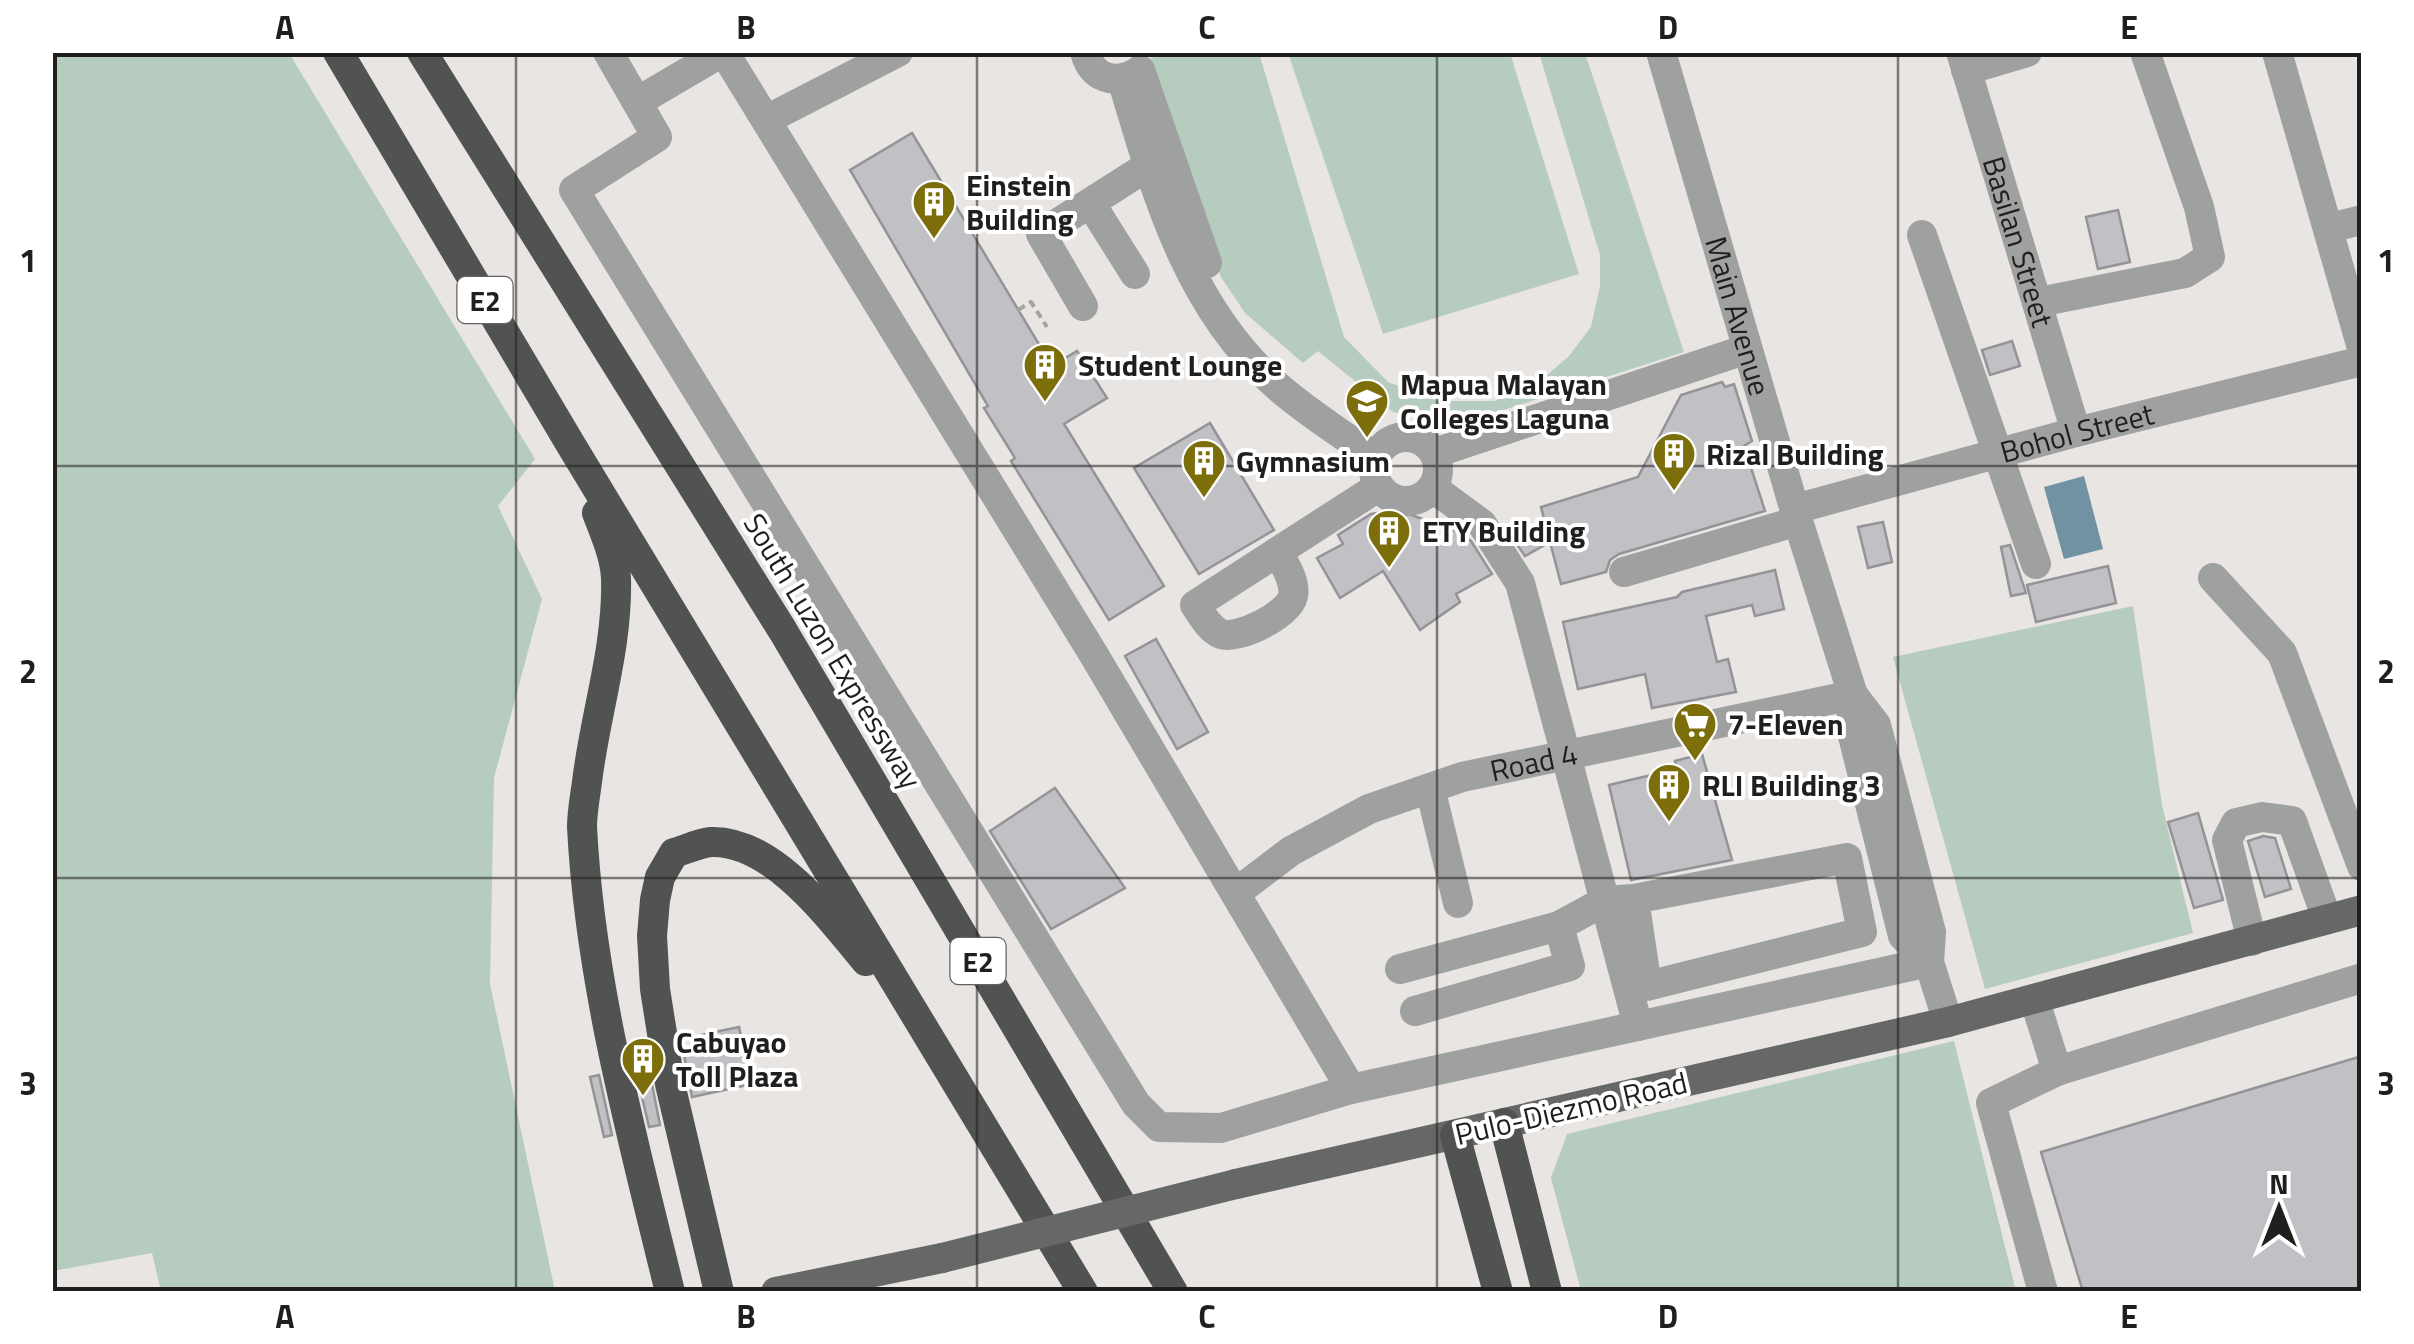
<svg xmlns="http://www.w3.org/2000/svg" width="2414" height="1344" font-family="'Titillium Web',sans-serif">
  <rect width="100%" height="100%" fill="#e9e5e3"/>
  <g fill="#b6ccbf">
    <polygon points="53,52 289,53 535,459 498,506 542,599 494,778 490,984 555,1291 161,1291 152,1253 53,1271"/>
    <polygon points="1152,53 1259,53 1344,337 1388,382 1438,401 1494,401 1536,385 1569,356 1591,327 1600,286 1600,255 1539,53 1585,53 1684,352 1460,424 1393,412 1318,351 1303,363 1245,313 1221,277 1149,72"/>
    <polygon points="1288,53 1510,53 1579,274 1383,334"/>
    <polygon points="2133,606 2162,805 2193,933 1985,989 1893,657"/>
    <polygon points="1954,1041 2016,1291 1581,1291 1551,1178 1567,1134"/>
  </g>
  <polygon fill="#7192a3" points="2084,476 2103,549 2064,559 2044,487"/>
  <g fill="#c1c0c4" stroke="#949397" stroke-width="2.5">
    <polygon points="912,133 1052,366 1077,351 1107,398 1064,424 1164,586 1109,620 1011,461 1015,458 984,408 988,406 850,170"/>
    <polygon points="2118,210 2130,262 2098,269 2086,217"/>
    <polygon points="2012,341 2020,366 1990,375 1982,350"/>
    <polygon points="1722,382 1725,387 1734,384 1752,441 1744,446 1765,511 1619,554 1610,560 1606,572 1561,584 1550,542 1525,556 1516,543 1546,526 1541,507 1638,477 1681,395"/>
    <polygon points="1210,423 1274,530 1199,574 1134,468"/>
    <polygon points="1384,512 1411,515 1450,528 1471,541 1492,574 1456,594 1460,602 1420,630 1383,571 1340,598 1317,558 1343,544 1338,535 1371,514"/>
    <polygon points="1883,522 1892,562 1868,568 1858,527"/>
    <polygon points="2010,545 2026,593 2011,596 2001,547"/>
    <polygon points="2108,566 2116,603 2036,622 2027,585"/>
    <polygon points="1775,570 1784,609 1755,616 1752,605 1706,616 1717,662 1728,659 1736,692 1652,708 1645,674 1578,689 1563,622 1677,597 1682,592"/>
    <polygon points="1156,639 1208,732 1177,749 1125,656"/>
    <polygon points="1702,754 1732,860 1631,880 1609,785 1677,769 1675,761"/>
    <polygon points="1055,788 1125,888 1051,929 990,831"/>
    <polygon points="2198,813 2223,900 2194,908 2168,822"/>
    <polygon points="2263,836 2275,838 2291,889 2265,897 2248,841"/>
    <polygon points="739,1027 752,1084 692,1097 684,1055 700,1052 696,1036"/>
    <polygon points="2362,1056 2362,1292 2083,1292 2041,1152"/>
    <polygon points="648,1064 660,1125 649,1127 635,1066"/>
    <polygon points="599,1075 612,1135 604,1137 590,1077"/>
  </g>
  <g fill="none" stroke-linecap="round" stroke-linejoin="round">
    <polyline stroke="#a6a3a1" stroke-width="4" stroke-dasharray="8 5" stroke-linecap="butt" points="1018,310 1031,302 1047,327"/>
    <g stroke="#9fa1a0" stroke-width="30">
      <polyline points="608,52 657,137 574,190 1136,1104 1159,1127 1221,1128 1351,1089"/>
      <polyline points="724,52 1094,655 1351,1089 1929,962"/>
      <path d="M1085,52C1092,78 1114,85 1136,73"/>
      <path id="s1" d="M1661,52L1798,521L1853,695L1876,725L1931,932L1929,962L1948,1022"/>
      <path id="s2" d="M1961,52L2076,432"/>
      <polyline points="2277,52 2362,348"/>
      <polyline points="1140,70 1207,263"/>
      <polyline points="1966,70 2027,52"/>
      <path d="M1122,79C1155,189 1186,306 1276,385C1306,412 1343,434 1375,458"/>
      <polyline points="637,102 722,52"/>
      <polyline points="766,120 898,52"/>
      <polyline points="1091,204 1135,274"/>
      <polyline points="2329,228 2362,220"/>
      <polyline points="1922,235 2036,564"/>
      <polyline points="2039,302 2185,273 2210,257 2199,207 2145,52"/>
      <polyline points="1083,306 1041,234 1148,166"/>
      <circle cx="1406" cy="469" r="32"/>
      <polyline points="1435,453 1747,349"/>
      <polyline points="1433,488 1482,524 1520,583 1638,1026"/>
      <path id="s3" d="M1795,509L2076,432L2362,361"/>
      <path d="M1278,552C1284,564 1296,581 1293,596C1289,615 1238,640 1221,634C1209,629 1202,615 1195,605L1378,487"/>
      <polyline points="1624,572 1798,521"/>
      <polyline points="2213,578 2282,653 2362,866"/>
      <polyline points="1853,695 1851,728 1903,936 1929,962"/>
      <polyline points="1430,788 1458,903"/>
      <path id="s4" d="M1237,892L1291,851L1369,809L1462,777L1853,695"/>
      <polyline points="2252,941 2227,840 2236,823 2262,817 2292,821 2327,919"/>
      <polyline points="1400,969 1559,926"/>
      <polyline points="2035,1001 2057,1071"/>
      <polyline points="1415,1011 1570,966 1559,926 1605,901 1634,899 1847,858 1862,932 1647,986 1634,899"/>
      <polyline points="2043,1292 1991,1103 2057,1071 2362,978"/>
    </g>
    <g stroke="#656866" stroke-width="30">
      <polyline points="1236,1184 1948,1022 2362,910"/>
      <polyline points="776,1292 942,1258"/>
    </g>
    <g stroke="#505351" stroke-width="30">
      <polyline points="338,52 571,445 1083,1292"/>
      <polyline points="422,52 783,631 1173,1292"/>
      <path d="M597,513C605,534 615,556 616,578C618,648 595,714 587,782C585,797 582,812 582,827C590,984 633,1140 670,1292"/>
      <polyline points="1504,1123 1547,1292"/>
      <polyline points="1455,1135 1498,1292"/>
      <path d="M719,1292L670,1084L655,989L652,936L655,900L660,877L674,853C685,850 699,843 711,842C773,840 830,918 866,961"/>
    </g>
    <polyline stroke="#656866" stroke-width="30" points="942,1258 1236,1184"/>
  </g>
  <path fill="none" stroke="#211f1e" stroke-width="2.5" stroke-opacity="0.55" d="M516,52V1292M977,52V1292M1437,52V1292M1898,52V1292M52,466H2362M52,878H2362"/>
  <defs>
    <symbol id="building-pin" viewBox="-11 -11 22 30"><path d="M0 17L-7.5 6A9.5 9.5 0 1 1 7.5 6Z" fill="#7c6e0a" stroke="#fff"/><path d="M-4-6H4V6H1V3H-1V6H-4ZM-2.5-4.3h1.7v1.8h-1.7ZM.8-4.3h1.7v1.8H.8ZM-2.5-1h1.7V.8h-1.7ZM.8-1h1.7V.8H.8Z" fill="#fff"/></symbol>
    <symbol id="university-pin" viewBox="-11 -11 22 30"><path d="M0 17L-7.5 6A9.5 9.5 0 1 1 7.5 6Z" fill="#7c6e0a" stroke="#fff"/><path d="M0-5L7-2L0 1L-7-2ZM-4 1L0 2.5L4 1V4Q0 6-4 4Z" fill="#fff"/></symbol>
    <symbol id="supermarket-pin" viewBox="-11 -11 22 30"><path d="M0 17L-7.5 6A9.5 9.5 0 1 1 7.5 6Z" fill="#7c6e0a" stroke="#fff"/><path d="M-6-5.5h2.5l.6 2H6L4.5 2H-2.5L-4.4-4H-6ZM-1.5 3.2a1.3 1.3 0 1 0 .1 0ZM3 3.2a1.3 1.3 0 1 0 .1 0Z" fill="#fff"/></symbol>
  </defs>
  <g fill-rule="evenodd">
    <use href="#building-pin" x="909" y="177" width="50" height="68"/>
    <use href="#building-pin" x="1020" y="340" width="50" height="68"/>
    <use href="#university-pin" x="1342" y="376" width="50" height="68"/>
    <use href="#building-pin" x="1649" y="429" width="50" height="68"/>
    <use href="#building-pin" x="1179" y="436" width="50" height="68"/>
    <use href="#building-pin" x="1364" y="506" width="50" height="68"/>
    <use href="#supermarket-pin" x="1670" y="699" width="50" height="68"/>
    <use href="#building-pin" x="1644" y="760" width="50" height="68"/>
    <use href="#building-pin" x="618" y="1034" width="50" height="68"/>
  </g>
  <g text-anchor="middle" dominant-baseline="central" stroke-width="8" stroke-linejoin="round" paint-order="stroke">
    <g fill="#fff" stroke="#646262" stroke-width="2.5">
      <rect x="457.5" y="277" width="55" height="46" rx="8"/>
      <rect x="950.5" y="938" width="55" height="46" rx="8"/>
    </g>
    <g font-size="28" font-weight="bold" fill="#211f1e">
      <text x="485" y="300">E2</text>
      <text x="978" y="961">E2</text>
    </g>
    <g font-size="30" font-weight="bold" fill="#211f1e" stroke="#fff" text-anchor="start">
      <text x="966" y="185">Einstein<tspan x="966" dy="34">Building</tspan></text>
      <text x="1078" y="365">Student Lounge</text>
      <text x="1400" y="384">Mapua Malayan<tspan x="1400" dy="34">Colleges Laguna</tspan></text>
      <text x="1706" y="454">Rizal Building</text>
      <text x="1236" y="461">Gymnasium</text>
      <text x="1422" y="531">ETY Building</text>
      <text x="1728" y="724">7-Eleven</text>
      <text x="1702" y="785">RLI Building 3</text>
      <text x="676" y="1042">Cabuyao<tspan x="676" dy="34">Toll Plaza</tspan></text>
    </g>
    <g font-size="30" fill="#211f1e" stroke="#fff">
      <text stroke="none"><textPath href="#s2" startOffset="198">Basilan Street</textPath></text>
      <text stroke="none"><textPath href="#s1" startOffset="275">Main Avenue</textPath></text>
      <text stroke="none"><textPath href="#s3" startOffset="292">Bohol Street</textPath></text>
      <text transform="translate(833 651) rotate(59)">South Luzon Expressway</text>
      <text stroke="none"><textPath href="#s4" startOffset="328">Road 4</textPath></text>
      <text transform="translate(1571 1108) rotate(-13)">Pulo-Diezmo Road</text>
    </g>
  </g>
  <rect width="2414" height="1344" fill="none" stroke="#ffffff" stroke-width="110"/>
  <g transform="translate(2279 1209)" stroke="#ffffff" stroke-width="8" paint-order="stroke">
  <path d="M0-8L18 38L0 25L-18 38Z" fill="#211f1e"/>
  <text y="-15" font-size="28" font-weight="bold" text-anchor="middle" fill="#211f1e">N</text>
  </g>
  <rect x="55" y="55" width="2304" height="1234" fill="none" stroke="#211f1e" stroke-width="4"/>
  <g font-size="32" text-anchor="middle" font-weight="bold" fill="#211f1e">
    <text x="285" y="39">A</text>
    <text x="746" y="39">B</text>
    <text x="1207" y="39">C</text>
    <text x="1668" y="39">D</text>
    <text x="2129" y="39">E</text>
    <text x="28" y="272">1</text>
    <text x="2386" y="272">1</text>
    <text x="28" y="683">2</text>
    <text x="2386" y="683">2</text>
    <text x="28" y="1095">3</text>
    <text x="2386" y="1095">3</text>
    <text x="285" y="1328">A</text>
    <text x="746" y="1328">B</text>
    <text x="1207" y="1328">C</text>
    <text x="1668" y="1328">D</text>
    <text x="2129" y="1328">E</text>
  </g>
</svg>
